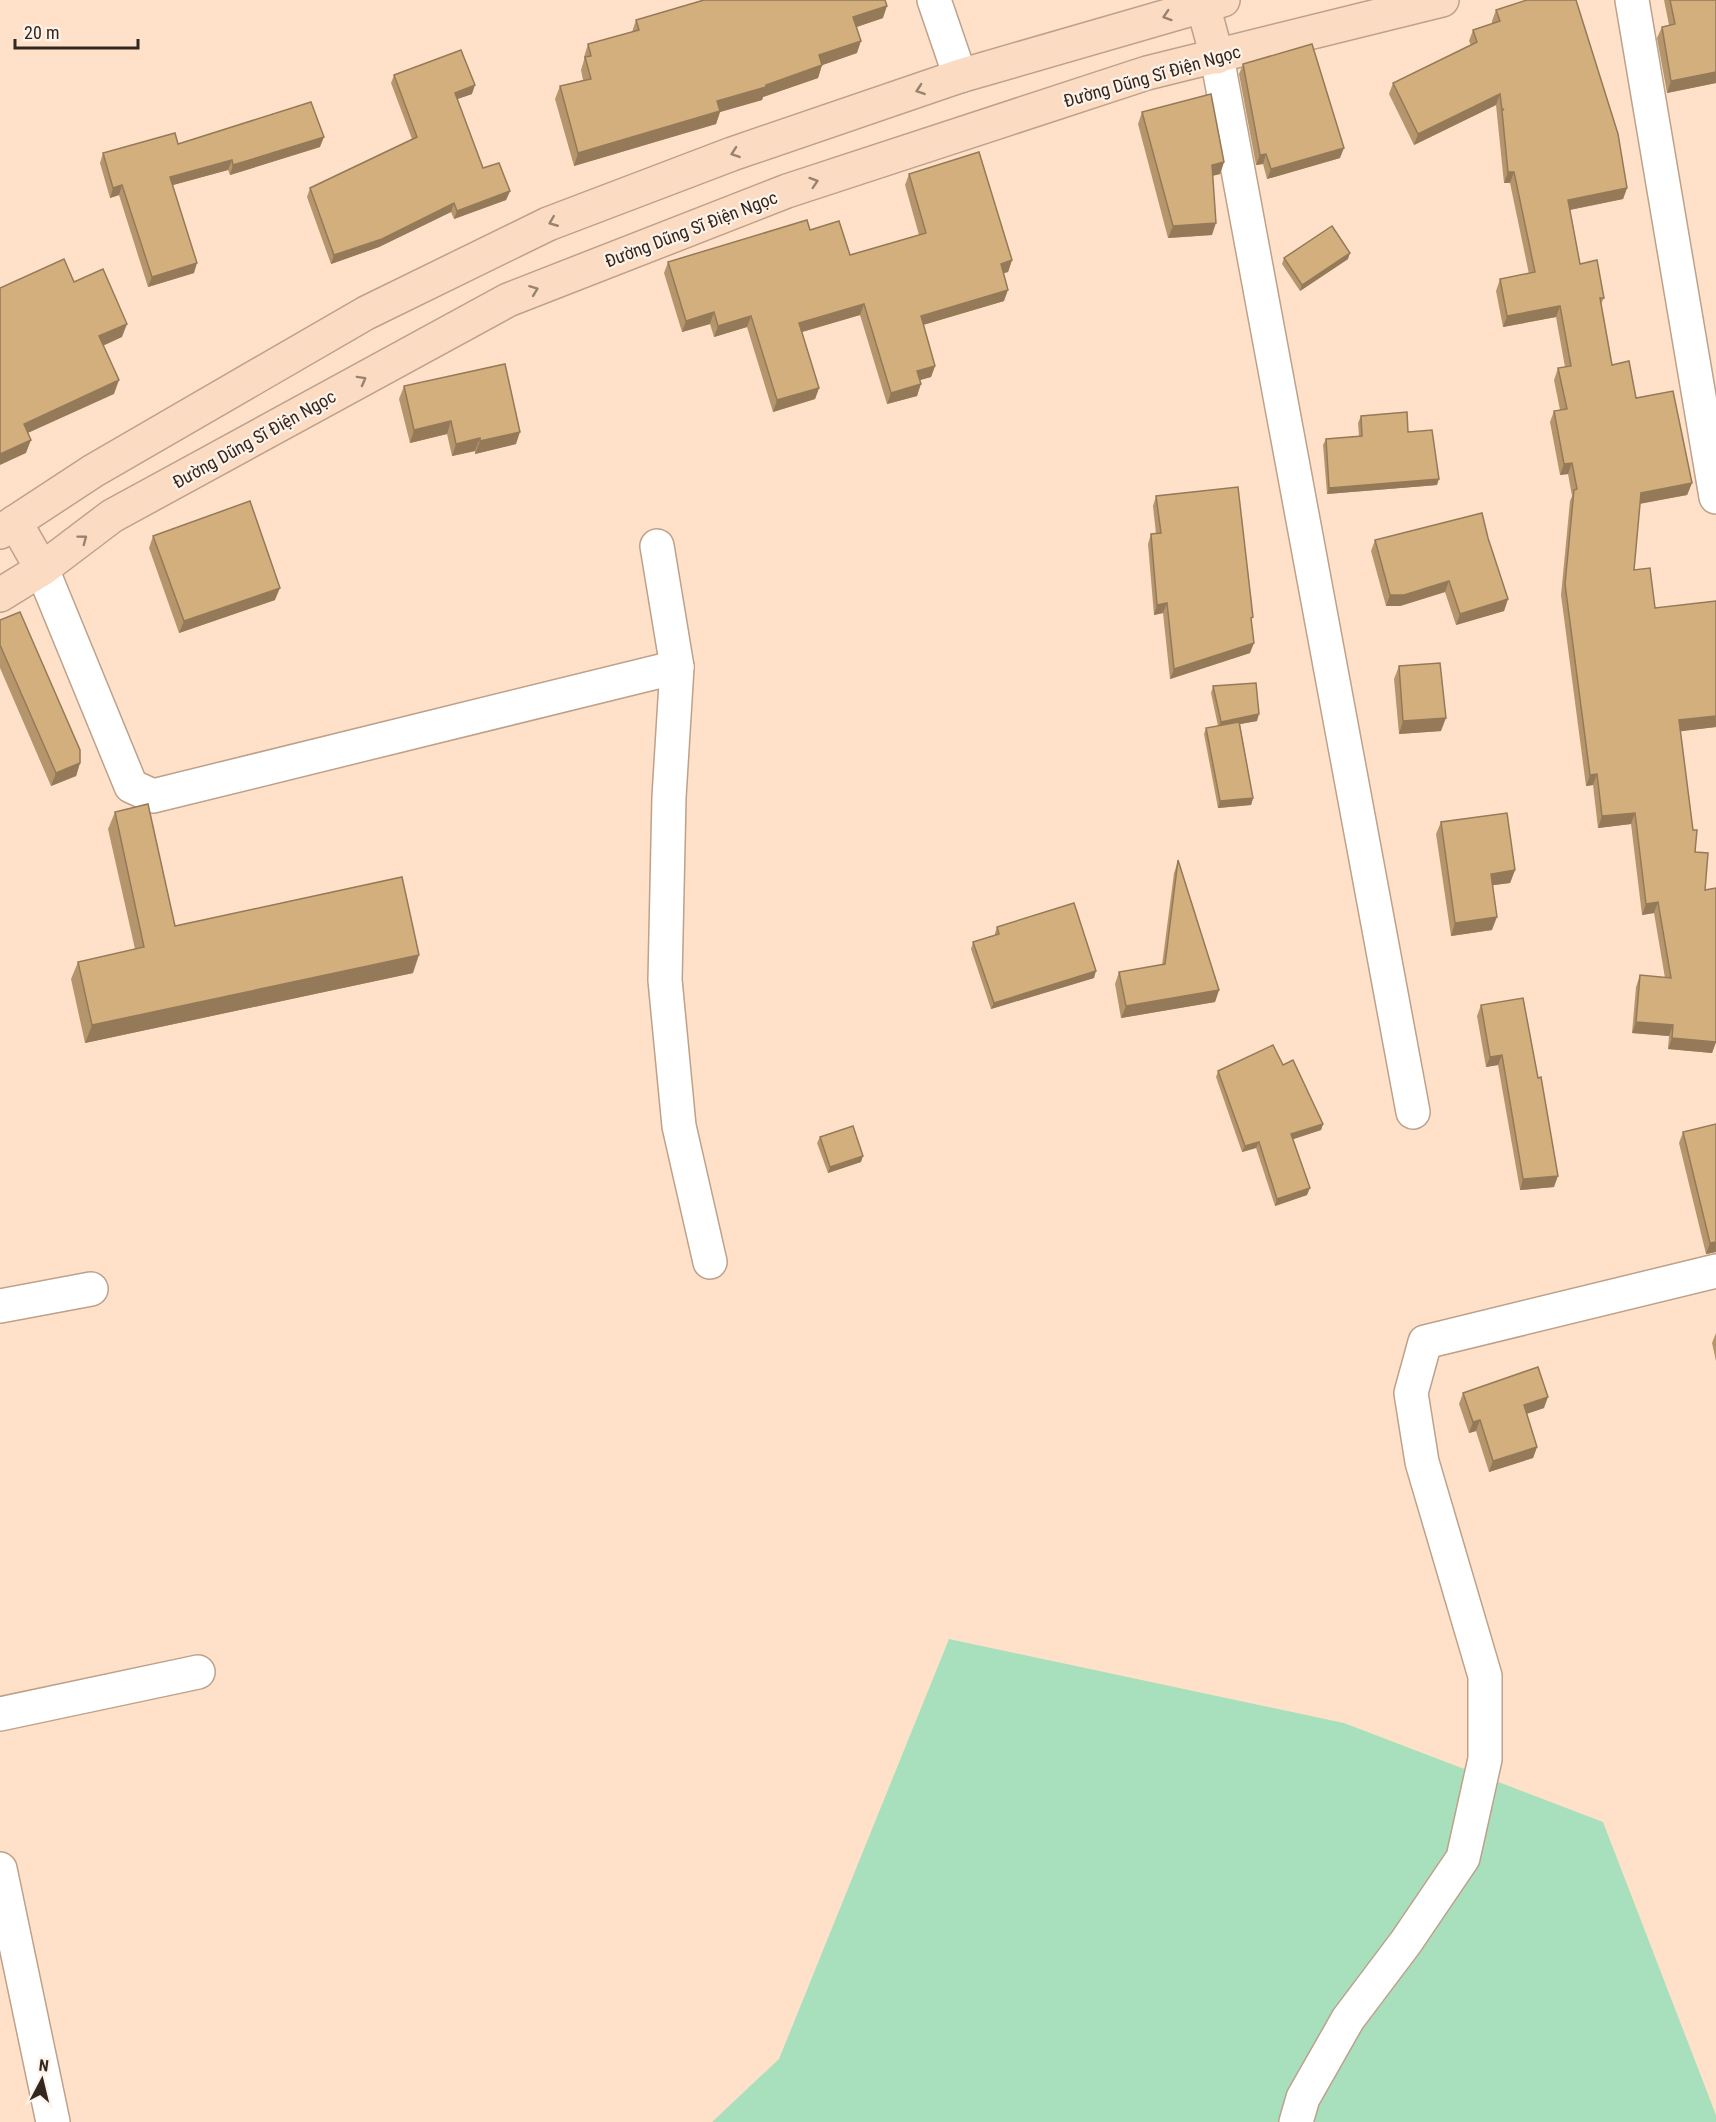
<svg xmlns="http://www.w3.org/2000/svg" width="1716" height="2122" font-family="'Roboto Condensed',sans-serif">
  <rect width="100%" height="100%" fill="#ffe1ca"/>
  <polygon fill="#a8e0be" points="949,1639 1344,1723 1603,1822 1716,2115 1716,2122 712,2122 779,2059"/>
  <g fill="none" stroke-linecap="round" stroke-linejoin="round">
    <defs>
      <g id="street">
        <polyline points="934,0 960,76"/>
        <polyline points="1632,0 1716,497"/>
        <polyline points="1217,57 1413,1112"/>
        <polyline points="657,546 677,667 669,797 665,980 679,1126 710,1262"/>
        <polyline points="42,569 131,786 153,796 677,667"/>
        <polyline points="0,1306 91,1289"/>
        <polyline points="0,1714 198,1672"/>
        <polyline points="0,1869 53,2122"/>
        <polyline points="1296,2122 1303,2098 1348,2019 1406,1942 1463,1858 1485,1759 1485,1676 1422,1462 1411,1393 1425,1342 1716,1271"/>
      </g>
      <g id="secondary">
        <polyline points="1203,5 1217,57"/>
        <polyline points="15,522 42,569"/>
        <polyline points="0,532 93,471 366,313 548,224 732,154 960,76 1223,0"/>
        <polyline points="0,595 42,569 112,516 508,300 787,191 1147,73 1442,0"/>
      </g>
    </defs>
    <use href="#street" stroke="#bda18a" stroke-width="36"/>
    <use href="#secondary" stroke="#bda18a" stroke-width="36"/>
    <use href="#street" stroke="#fff" stroke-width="33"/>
    <use href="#secondary" stroke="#fbdbc2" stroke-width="33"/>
  </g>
  <g fill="#b5966c">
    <polygon points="1664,0 1716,0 1716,83 1667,93 1657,38 1662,27 1669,25"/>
    <polygon points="1496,10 1627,188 1623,199 1570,210 1580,264 1604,298 1601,304 1612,365 1636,398 1692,483 1687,495 1640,504 1634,570 1655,608 1716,601 1716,727 1680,731 1695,852 1705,890 1716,1042 1712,1053 1668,1049 1669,1036 1632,1033 1636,987 1640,975 1665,978 1654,913 1642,915 1631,824 1598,828 1593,785 1586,786 1561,595 1570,501 1572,496 1568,474 1560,475 1550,422 1554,411 1560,410 1554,380 1558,368 1565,367 1556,317 1503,327 1496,291 1500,279 1529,274 1510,183 1504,183 1496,105 1414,145 1389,94 1393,83 1471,45 1469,41 1473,30 1492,24 1492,21"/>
    <polygon points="883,18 856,27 857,53 822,65 818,78 763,97 762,100 720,112 716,124 574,166 555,99 560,86 583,80 581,70 584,60 584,57 588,44 632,32 636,20"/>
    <polygon points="1243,64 1340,158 1267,179 1263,164 1256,165 1239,74"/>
    <polygon points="394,75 472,94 457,99 483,168 510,191 506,200 454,219 451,212 379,247 331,264 307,197 310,188 412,139 391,83"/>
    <polygon points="1142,112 1224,162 1220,174 1212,176 1212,235 1168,238 1138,124"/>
    <polygon points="320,147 230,175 228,170 172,185 194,273 148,287 119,195 110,198 100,163 103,153"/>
    <polygon points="909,174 1012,260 1008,272 1003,273 1004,301 923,325 935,366 931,377 920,380 917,396 887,404 860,315 802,332 819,388 815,399 773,412 747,327 714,337 710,324 682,332 664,273 668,262 810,230 850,255 919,235 905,185"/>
    <polygon points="1284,258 1348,259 1300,291 1282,264"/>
    <polygon points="404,386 516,444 475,454 475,451 452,456 447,434 410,443 399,399"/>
    <polygon points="1361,416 1408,432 1437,485 1327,494 1323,445 1326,439 1359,436 1358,423"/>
    <polygon points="1156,496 1252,621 1250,653 1170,679 1163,613 1154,615 1148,544 1151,534 1156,534 1153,506"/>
    <polygon points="153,536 275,600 179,633 149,548"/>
    <polygon points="1488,538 1508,599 1504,611 1456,625 1445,592 1400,606 1386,606 1371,551 1375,540"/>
    <polygon points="0,620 80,763 76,776 51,786 0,668"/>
    <polygon points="1399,666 1441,731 1399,734 1394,679"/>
    <polygon points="1213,686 1257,721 1240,724 1253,798 1251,805 1218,808 1204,734 1206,728 1218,726 1211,693"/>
    <polygon points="115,812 175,926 413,973 85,1043 71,979 78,962 135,949 108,829"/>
    <polygon points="1441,822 1515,870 1510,883 1493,885 1492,930 1451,936 1436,834"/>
    <polygon points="1178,861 1219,990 1215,1002 1121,1018 1115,984 1119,972 1162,965 1174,873"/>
    <polygon points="997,927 1094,978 991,1009 971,949 973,942 995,935 995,933"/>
    <polygon points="1481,1005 1538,1078 1554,1187 1520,1190 1498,1065 1486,1067 1477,1016"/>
    <polygon points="1283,1065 1323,1124 1321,1130 1292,1139 1307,1195 1275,1206 1256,1148 1242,1152 1216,1077 1218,1071"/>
    <polygon points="1683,1132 1716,1252 1706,1254 1679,1143"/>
    <polygon points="820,1137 861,1162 828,1173 817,1143"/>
    <polygon points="1716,1333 1716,1361 1712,1343"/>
    <polygon points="1463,1393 1544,1408 1526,1414 1537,1447 1533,1458 1489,1472 1476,1431 1469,1433 1459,1404"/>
  </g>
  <g fill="#947a58">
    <polygon points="887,6 883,18 848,30 853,17"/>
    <polygon points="861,41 857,53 814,68 819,55"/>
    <polygon points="822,65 818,78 763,97 762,100 720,112 716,124 574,166 578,153 717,101"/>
    <polygon points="1716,72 1716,83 1667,93 1671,81"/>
    <polygon points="475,85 472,94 452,101 455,93"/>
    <polygon points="1500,94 1496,105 1414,145 1418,134"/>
    <polygon points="324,137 320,147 230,175 233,165"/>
    <polygon points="1344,148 1340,158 1267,179 1271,169"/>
    <polygon points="1266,154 1263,164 1256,165 1260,155"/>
    <polygon points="232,160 228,170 166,187 170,177"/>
    <polygon points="1224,162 1220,174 1207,177 1212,165"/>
    <polygon points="1508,172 1514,172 1510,183 1504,183"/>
    <polygon points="122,185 119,195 110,198 113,188"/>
    <polygon points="1627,188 1623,199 1564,211 1568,200"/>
    <polygon points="510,191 506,200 454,219 457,211"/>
    <polygon points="454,203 451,212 379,247 331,264 334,255"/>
    <polygon points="1216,223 1212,235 1168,238 1173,226"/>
    <polygon points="1350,253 1348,259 1300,291 1302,285"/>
    <polygon points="1012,260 1008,272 997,275 1001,264"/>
    <polygon points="197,263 194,273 148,287 152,277"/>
    <polygon points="1008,290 1004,301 916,327 921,316"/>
    <polygon points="864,304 860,315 795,334 799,323"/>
    <polygon points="1560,306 1556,317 1503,327 1507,316"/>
    <polygon points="714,312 710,324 682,332 686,321"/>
    <polygon points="751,316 747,327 714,337 718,326"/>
    <polygon points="127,324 122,337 94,350 99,336"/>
    <polygon points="935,366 931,377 913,382 917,371"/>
    <polygon points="119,380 114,394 19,437 24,424"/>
    <polygon points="921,384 917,396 887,404 891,393"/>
    <polygon points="819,388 815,399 773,412 777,400"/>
    <polygon points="451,421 447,434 410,443 414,430"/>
    <polygon points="520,432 516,444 475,454 480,441"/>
    <polygon points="480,438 475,451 452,456 456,444"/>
    <polygon points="31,440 26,453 0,465 0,454"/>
    <polygon points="1572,463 1568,474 1560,475 1564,464"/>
    <polygon points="1439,479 1437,485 1327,494 1329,488"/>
    <polygon points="1692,483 1687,495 1637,504 1641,493"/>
    <polygon points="1449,581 1445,592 1400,606 1386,606 1390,595"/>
    <polygon points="280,588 275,600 179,633 184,621"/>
    <polygon points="1508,599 1504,611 1456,625 1460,614"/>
    <polygon points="1167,603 1163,613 1154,615 1157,605"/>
    <polygon points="1254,643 1250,653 1170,679 1174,669"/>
    <polygon points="1259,714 1257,721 1218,728 1221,722"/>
    <polygon points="1716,716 1716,727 1675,732 1679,720"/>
    <polygon points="1446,718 1441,731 1399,734 1403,721"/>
    <polygon points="80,763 76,776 51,786 56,773"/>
    <polygon points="1597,774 1593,785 1586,786 1590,775"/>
    <polygon points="1253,798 1251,805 1218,808 1220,801"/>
    <polygon points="1635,813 1631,824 1598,828 1602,816"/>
    <polygon points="1515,870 1510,883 1487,886 1491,874"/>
    <polygon points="1658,902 1654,913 1642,915 1646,904"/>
    <polygon points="1497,917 1492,930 1451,936 1455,923"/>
    <polygon points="419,955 413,973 85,1043 92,1025"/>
    <polygon points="1096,971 1094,978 991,1009 994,1003"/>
    <polygon points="1219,990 1215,1002 1121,1018 1126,1006"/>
    <polygon points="1636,1022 1673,1025 1669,1036 1632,1033"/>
    <polygon points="1672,1038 1716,1042 1712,1053 1668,1049"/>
    <polygon points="1502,1055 1498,1065 1486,1067 1490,1057"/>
    <polygon points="1323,1124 1321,1130 1288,1141 1291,1134"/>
    <polygon points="1259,1142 1256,1148 1242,1152 1245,1146"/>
    <polygon points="863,1156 861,1162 828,1173 830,1167"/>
    <polygon points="1558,1176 1554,1187 1520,1190 1523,1179"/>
    <polygon points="1310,1188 1307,1195 1275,1206 1277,1199"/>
    <polygon points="1716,1242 1716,1252 1706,1254 1710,1243"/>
    <polygon points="1548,1397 1544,1408 1520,1416 1524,1405"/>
    <polygon points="1480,1420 1476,1431 1469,1433 1473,1422"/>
    <polygon points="1537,1447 1533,1458 1489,1472 1493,1461"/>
  </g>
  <g fill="#d3af7e" stroke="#947a58" stroke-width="1.5">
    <polygon points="704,0 885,0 887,6 853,17 861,41 819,55 822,65 766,85 766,87 717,101 720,111 578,153 560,86 591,79 585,57 591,56 588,44 639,30 636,20"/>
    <polygon points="1527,0 1576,0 1618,134 1627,188 1568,200 1580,264 1597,260 1604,298 1600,298 1612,365 1629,361 1636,398 1673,391 1692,483 1641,493 1634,570 1650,568 1655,608 1716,601 1716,716 1679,720 1693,830 1697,830 1695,852 1708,853 1705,890 1716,888 1716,1042 1672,1038 1673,1025 1636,1022 1640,975 1671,978 1658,902 1646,904 1635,813 1602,816 1597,774 1590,775 1565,584 1574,490 1577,489 1572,463 1564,464 1554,411 1567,409 1558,368 1571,366 1560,306 1507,316 1500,279 1535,272 1514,172 1508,172 1502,111 1504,109 1502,110 1500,94 1418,134 1393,83 1477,42 1473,30 1500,21 1496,10"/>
    <polygon points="1670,0 1716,0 1716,72 1671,81 1662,27 1675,24"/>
    <polygon points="1312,44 1344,148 1271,169 1266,154 1260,155 1243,64"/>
    <polygon points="461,50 475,85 455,93 483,168 499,163 510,191 457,211 454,203 382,239 334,255 310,188 417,137 394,75"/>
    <polygon points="1211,94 1224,162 1212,165 1216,223 1173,226 1142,112"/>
    <polygon points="311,102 324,137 233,165 232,160 170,177 197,263 152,277 122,185 113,188 103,153 175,133 178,144"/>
    <polygon points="979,152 1012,260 1001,264 1008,290 921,316 935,366 917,371 921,384 891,393 864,304 799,323 819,388 777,400 751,316 718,326 714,312 686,321 668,262 807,220 810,230 839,221 850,255 926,233 909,174"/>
    <polygon points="1332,226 1350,253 1302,285 1284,258"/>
    <polygon points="64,259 74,282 103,269 127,324 99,336 119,380 24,424 31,440 0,454 0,288"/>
    <polygon points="505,364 520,432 480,441 480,438 456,444 451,421 414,430 404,386"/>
    <polygon points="1407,412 1408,432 1432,430 1439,479 1329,488 1326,439 1362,436 1361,416"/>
    <polygon points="1238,487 1253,617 1251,618 1254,643 1174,669 1167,603 1157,605 1151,534 1161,533 1156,496"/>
    <polygon points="250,501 280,588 184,621 153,536"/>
    <polygon points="1482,513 1488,538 1508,599 1460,614 1449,581 1404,595 1390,595 1375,540"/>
    <polygon points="20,612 80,750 80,763 56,773 0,645 0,620"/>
    <polygon points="1440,663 1446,718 1403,721 1399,666"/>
    <polygon points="1256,683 1259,714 1221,722 1213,686"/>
    <polygon points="1239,722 1253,798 1220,801 1206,728"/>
    <polygon points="148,804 175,926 402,877 419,955 92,1025 78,962 144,947 115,812"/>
    <polygon points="1507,813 1515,870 1491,874 1497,917 1455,923 1441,822"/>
    <polygon points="1178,860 1219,990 1126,1006 1119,972 1165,964"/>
    <polygon points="1074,903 1096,971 994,1003 973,942 999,934 997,927"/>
    <polygon points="1523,998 1538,1078 1541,1077 1558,1176 1523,1179 1502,1055 1490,1057 1481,1005"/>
    <polygon points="1273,1045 1283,1065 1293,1060 1323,1124 1291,1134 1310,1188 1277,1199 1259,1142 1245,1146 1218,1071"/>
    <polygon points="1716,1124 1716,1242 1710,1243 1683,1132"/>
    <polygon points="853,1126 863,1156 830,1167 820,1137"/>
    <polygon points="1538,1367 1548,1397 1524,1405 1537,1447 1493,1461 1480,1420 1473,1422 1463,1393"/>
  </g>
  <defs><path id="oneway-chevron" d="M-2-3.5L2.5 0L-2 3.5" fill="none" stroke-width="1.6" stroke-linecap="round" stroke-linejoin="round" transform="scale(1.5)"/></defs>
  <g stroke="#978270">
    <use href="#oneway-chevron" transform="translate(1167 16) rotate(162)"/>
    <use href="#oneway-chevron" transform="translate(920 90) rotate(161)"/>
    <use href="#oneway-chevron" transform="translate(735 153) rotate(161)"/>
    <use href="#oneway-chevron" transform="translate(814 182) rotate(-18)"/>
    <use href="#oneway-chevron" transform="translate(553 222) rotate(158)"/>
    <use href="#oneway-chevron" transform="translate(534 290) rotate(-21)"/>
    <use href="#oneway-chevron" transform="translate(362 380) rotate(-29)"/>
    <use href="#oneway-chevron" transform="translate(83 539) rotate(-37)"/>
  </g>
  <g text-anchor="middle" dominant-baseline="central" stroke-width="4.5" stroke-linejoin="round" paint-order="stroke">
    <g font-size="18" fill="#33281f" stroke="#fef2e9">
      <text transform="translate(1152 76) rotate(-16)">Đường Dũng Sĩ Điện Ngọc</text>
      <text transform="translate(691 229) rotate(-21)">Đường Dũng Sĩ Điện Ngọc</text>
      <text transform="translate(254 439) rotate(-29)">Đường Dũng Sĩ Điện Ngọc</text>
    </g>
  </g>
  <g transform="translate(42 2080) rotate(7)" stroke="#fef2e9" stroke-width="4.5" paint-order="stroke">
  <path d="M0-4.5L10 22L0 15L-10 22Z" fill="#33281f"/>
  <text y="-9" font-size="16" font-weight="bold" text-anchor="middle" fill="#33281f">N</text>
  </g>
  <path d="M15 39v9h123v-9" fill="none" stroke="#33281f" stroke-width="3"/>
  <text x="24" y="39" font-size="18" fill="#33281f" stroke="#fef2e9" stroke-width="4.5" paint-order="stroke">20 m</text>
</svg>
